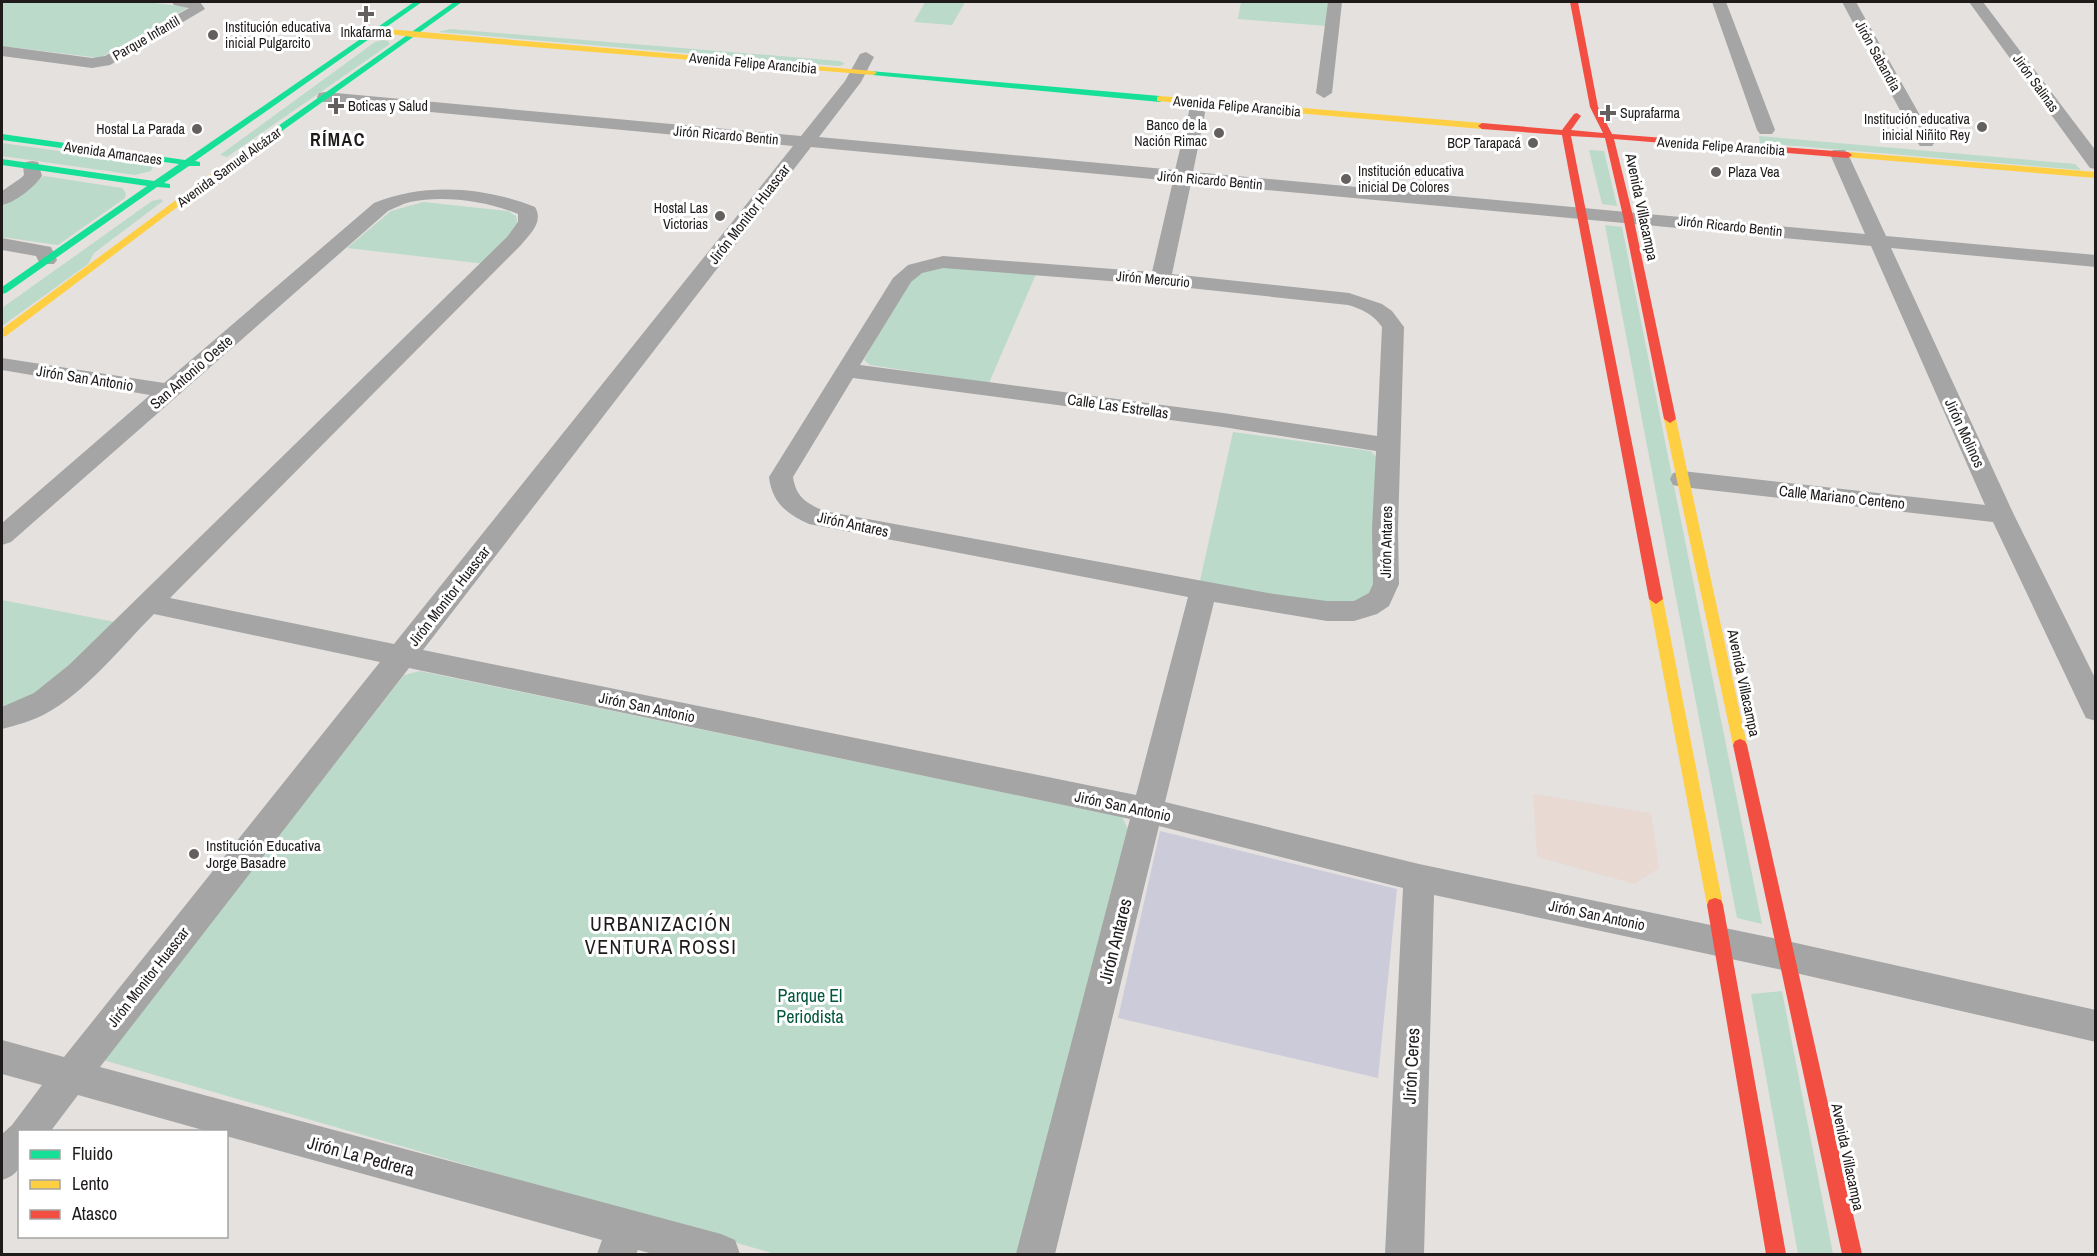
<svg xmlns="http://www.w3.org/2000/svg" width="2097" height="1256" font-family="'Archivo Narrow',sans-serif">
  <rect width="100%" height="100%" fill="#e5e1df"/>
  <polygon fill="#e8d9d3" points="1533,794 1651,813 1659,868 1635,884 1537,857"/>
  <g fill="#bbdaca">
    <polygon points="2,2 144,2 189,7 100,58 2,46"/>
    <polygon points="925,2 965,2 952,25 914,22"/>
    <polygon points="1241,2 1328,2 1326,26 1238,19"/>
    <polygon points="450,29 840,61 845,64 839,66 438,32"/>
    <polygon points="383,40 388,41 390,44 227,157 220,155 375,42"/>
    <polygon points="1759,136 2075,164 2081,170 1760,143"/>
    <polygon points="2,143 151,164 153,167 151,171 135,175 2,156"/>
    <polygon points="1589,150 1604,151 1617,206 1602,204"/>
    <polygon points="44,176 122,188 126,193 125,198 58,245 2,237 2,204"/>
    <polygon points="161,199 163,201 94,253 88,264 2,326 2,308 152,201"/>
    <polygon points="423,202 508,211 516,216 518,225 486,264 347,248 391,211"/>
    <polygon points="1605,225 1622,227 1762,924 1737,918"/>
    <polygon points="946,266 1036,274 989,383 870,365 864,360 907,281 919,272"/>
    <polygon points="1233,432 1371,451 1377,458 1377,589 1351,606 1326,604 1200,581"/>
    <polygon points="2,600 120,623 11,714 2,716"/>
    <polygon points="420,671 1122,817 1130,833 1020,1254 775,1254 103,1060 404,675"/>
    <polygon points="1782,991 1833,1254 1798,1254 1751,994"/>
  </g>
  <polygon fill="#cccbd9" points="1160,831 1397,889 1378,1078 1118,1018"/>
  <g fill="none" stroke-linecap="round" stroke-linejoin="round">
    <g fill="#a4a5a4" fill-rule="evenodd">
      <polygon points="172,2 200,2 205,9 110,65 92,68 2,56 2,46 92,58 105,56 189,8 174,5"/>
      <polygon points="1328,2 1342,2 1332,93 1324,98 1316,93"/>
      <polygon points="1712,2 1726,2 1775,130 1772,134 1760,134 1757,130"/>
      <polygon points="1842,2 1856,2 1935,142 1932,146 1920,146 1917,142"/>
      <polygon points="1969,2 1983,2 2096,151 2096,169 2090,168"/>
      <path d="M866,52L874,57L861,82L819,137L1175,170L1191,103L1193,99H1205L1207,103L1193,172L1865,234L1830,154L1833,150H1845L1848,154L1886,236L2096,255V267L1891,248L2014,515L2096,680V721L2086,718L2082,710L1993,522L1682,487L1673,485L1670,479L1673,473L1682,471L1985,505L1871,246L1191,183L1172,274L1349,293L1382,304L1392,311L1404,327L1398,529L1399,584L1389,606L1377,614L1354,621H1327L1214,602L1165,802L1419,864L1787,941L2096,1010V1042L1787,971L1434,895L1424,1254H1385L1403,888L1159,826L1055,1254H1016L1130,819L409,668L100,1067L721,1234L735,1240L740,1254H653L638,1250L636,1254H597L602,1240L226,1136V1132H210L78,1095L50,1132H20C20,1155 28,1172 2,1180V1134L12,1125L42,1085L2,1074V1040L64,1057L380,662L154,614C122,646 85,693 45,714C32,721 17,725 2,729V707L34,693L69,665L507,237L518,222V214C487,201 443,195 410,202C402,204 395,208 388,211L11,542L2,545V523L150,395L2,370V358L164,383L374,203C425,182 484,187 535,207C544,222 530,234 521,245L170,598L394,644L793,146L325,102L319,101L317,97L319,93L325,92L801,136L845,81L860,54ZM811,147L1173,181L1152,272L943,256L908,265L893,278L769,477C772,503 787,514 809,524L1188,597L1136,795L423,650ZM943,268L1161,285L1348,305C1362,309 1374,315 1382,327L1377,436L1223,413L860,365L911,282L922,273ZM853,378L1223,427L1376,451L1372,529L1373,584L1369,593L1354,601H1327L1274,594L824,511C806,503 796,497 793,477Z"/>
      <path d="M32,161L38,162L42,176C33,188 16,202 2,205V191L21,178L24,175L23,166L26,162Z"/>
      <polygon points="2,238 51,247 57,260 54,264 40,264 36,256 2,250"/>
    </g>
    <g fill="#16e098" fill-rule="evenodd">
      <polygon points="414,2 422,2 195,161 200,162 200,166 189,166 164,183 170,184 170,188 157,187 6,293 2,294 2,287 147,186 2,165 2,159 154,181 179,164 2,140 2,134 185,160"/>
      <polygon points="454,2 462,2 240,161 234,161 234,157"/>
      <polygon points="870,71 1160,96 1164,99 1160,102 873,75 869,73"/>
    </g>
    <g fill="#ffcf43" fill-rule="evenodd">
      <polygon points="376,28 873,71 877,73 873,75 412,37 376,32"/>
      <polygon points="1160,96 1482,123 1486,126 1482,129 1157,101 1157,97"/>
      <polygon points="1848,152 2096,172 2096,178 1845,157 1844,155"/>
      <polygon points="234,157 241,159 6,336 2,337 2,329"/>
      <polygon points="1670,415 1676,419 1747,745 1745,749 1740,751 1735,749 1733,745 1664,419"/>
      <polygon points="1656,594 1663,599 1723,905 1721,910 1715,912 1709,910 1707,905 1649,599"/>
    </g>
    <g fill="#f24e42" fill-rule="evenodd">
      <polygon points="1570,2 1578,2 1598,107 1612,134 1848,152 1852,155 1848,158 1614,139 1633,216 1676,419 1670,423 1664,419 1623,216 1605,138 1571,136 1663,599 1656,604 1649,599 1562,135 1482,129 1478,126 1482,123 1562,130 1574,114 1577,113 1581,116 1571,130 1603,133 1590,107"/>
      <polygon points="1740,739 1745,741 1747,745 1862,1254 1842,1254 1733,745 1735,741"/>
      <polygon points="1715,898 1721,900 1723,905 1786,1254 1766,1254 1707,905 1709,900"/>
    </g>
  </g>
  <g fill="#64605f" stroke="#fff" stroke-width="2">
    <path d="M363 5h6v6h6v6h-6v6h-6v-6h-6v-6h6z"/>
    <circle cx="213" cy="35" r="6"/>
    <path d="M333 97h6v6h6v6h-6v6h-6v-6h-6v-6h6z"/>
    <path d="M1605 104h6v6h6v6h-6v6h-6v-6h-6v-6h6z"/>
    <circle cx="1982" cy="127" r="6"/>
    <circle cx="197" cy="129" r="6"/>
    <circle cx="1219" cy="133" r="6"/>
    <circle cx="1533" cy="143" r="6"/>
    <circle cx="1716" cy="172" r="6"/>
    <circle cx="1346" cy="179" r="6"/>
    <circle cx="720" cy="216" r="6"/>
    <circle cx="194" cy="854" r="6"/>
  </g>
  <g text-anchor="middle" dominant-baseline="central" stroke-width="6" stroke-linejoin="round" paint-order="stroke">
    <g font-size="14" fill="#1e1b1a" stroke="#fff" text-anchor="start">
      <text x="225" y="27">Institución educativa<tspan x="225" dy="16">inicial Pulgarcito</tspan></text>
      <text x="366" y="32" text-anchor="middle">Inkafarma</text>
      <text x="348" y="106">Boticas y Salud</text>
      <text x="1620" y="113">Suprafarma</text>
      <text x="1970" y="119" text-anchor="end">Institución educativa<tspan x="1970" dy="16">inicial Niñito Rey</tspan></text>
      <text x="1207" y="125" text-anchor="end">Banco de la<tspan x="1207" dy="16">Nación Rimac</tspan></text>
      <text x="185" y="129" text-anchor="end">Hostal La Parada</text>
      <text x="1521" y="143" text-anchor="end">BCP Tarapacá</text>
      <text x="1358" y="171">Institución educativa<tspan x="1358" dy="16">inicial De Colores</tspan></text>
      <text x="1728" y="172">Plaza Vea</text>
      <text x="708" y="208" text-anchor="end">Hostal Las<tspan x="708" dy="16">Victorias</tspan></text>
    </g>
    <g font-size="14" fill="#1e1b1a" stroke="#fff">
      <text transform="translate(146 38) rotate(-30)">Parque Infantil</text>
      <text transform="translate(1878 56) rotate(61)">Jirón Sabandia</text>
      <text transform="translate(753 63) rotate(5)">Avenida Felipe Arancibia</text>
      <text transform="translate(2036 83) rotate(54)">Jirón Salinas</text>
      <text transform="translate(1237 106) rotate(5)">Avenida Felipe Arancibia</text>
      <text transform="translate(726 135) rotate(5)">Jirón Ricardo Bentin</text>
      <text transform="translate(1721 146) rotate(4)">Avenida Felipe Arancibia</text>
      <text transform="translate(113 153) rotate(8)">Avenida Amancaes</text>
      <text transform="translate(229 167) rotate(-36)">Avenida Samuel Alcázar</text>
      <text transform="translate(1210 180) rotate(5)">Jirón Ricardo Bentin</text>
      <text transform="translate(1730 226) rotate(6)">Jirón Ricardo Bentin</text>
      <text transform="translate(1153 279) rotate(5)">Jirón Mercurio</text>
    </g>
    <g font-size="15" fill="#1e1b1a" stroke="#fff">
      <text transform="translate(1642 207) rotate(78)">Avenida Villacampa</text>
      <text transform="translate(749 214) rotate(-52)">Jirón Monitor Huascar</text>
      <text transform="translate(191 372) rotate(-41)">San Antonio Oeste</text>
      <text transform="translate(85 378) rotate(9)">Jirón San Antonio</text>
      <text transform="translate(1118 406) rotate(8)">Calle Las Estrellas</text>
      <text transform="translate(1965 433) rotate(65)">Jirón Molinos</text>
      <text transform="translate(1842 497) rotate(6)">Calle Mariano Centeno</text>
      <text transform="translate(853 524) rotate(12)">Jirón Antares</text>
      <text transform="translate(1386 542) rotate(-89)">Jirón Antares</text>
      <text transform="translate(449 596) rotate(-52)">Jirón Monitor Huascar</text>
      <text transform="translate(1744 683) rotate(78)">Avenida Villacampa</text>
      <text transform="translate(647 707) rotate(12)">Jirón San Antonio</text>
      <text transform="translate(1123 806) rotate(12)">Jirón San Antonio</text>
      <text transform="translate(1597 915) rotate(12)">Jirón San Antonio</text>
      <text transform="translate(148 977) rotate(-52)">Jirón Monitor Huascar</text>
      <text transform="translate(1848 1157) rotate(78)">Avenida Villacampa</text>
    </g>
    <g font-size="15" fill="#1e1b1a" stroke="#fff" text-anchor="start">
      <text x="206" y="845">Institución Educativa<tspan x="206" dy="17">Jorge Basadre</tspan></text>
    </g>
    <g font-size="18" font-weight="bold" letter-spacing="1.5" fill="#1e1b1a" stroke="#fff">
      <text x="338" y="139">RÍMAC</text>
    </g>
    <g font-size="18" fill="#1e1b1a" stroke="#fff">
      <text transform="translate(1115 941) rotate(-76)">Jirón Antares</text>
      <text transform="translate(1411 1066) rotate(-87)">Jirón Ceres</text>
      <text transform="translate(361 1156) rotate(15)">Jirón La Pedrera</text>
    </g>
    <g font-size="18" fill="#02563c" stroke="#fff">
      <text x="810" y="995">Parque El<tspan x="810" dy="21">Periodista</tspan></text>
    </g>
    <g font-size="20" letter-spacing="1.5" fill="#1e1b1a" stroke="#fff">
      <text x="661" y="923">URBANIZACIÓN<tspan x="661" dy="23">VENTURA ROSSI</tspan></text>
    </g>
  </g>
  <rect width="2097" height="1256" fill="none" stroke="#1e1b1a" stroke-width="6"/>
  <rect x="18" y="1130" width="210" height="108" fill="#ffffff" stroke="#a5a4a3" stroke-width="1.5"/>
  <rect x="30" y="1150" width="30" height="9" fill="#16e098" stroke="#a5a4a3" stroke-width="1.5"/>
  <text x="72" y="1160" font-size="18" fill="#1e1b1a">Fluido</text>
  <rect x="30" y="1180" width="30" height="9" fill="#ffcf43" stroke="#a5a4a3" stroke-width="1.5"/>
  <text x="72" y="1190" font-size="18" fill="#1e1b1a">Lento</text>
  <rect x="30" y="1210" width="30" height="9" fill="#f24e42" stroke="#a5a4a3" stroke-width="1.5"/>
  <text x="72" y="1220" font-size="18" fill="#1e1b1a">Atasco</text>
</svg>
